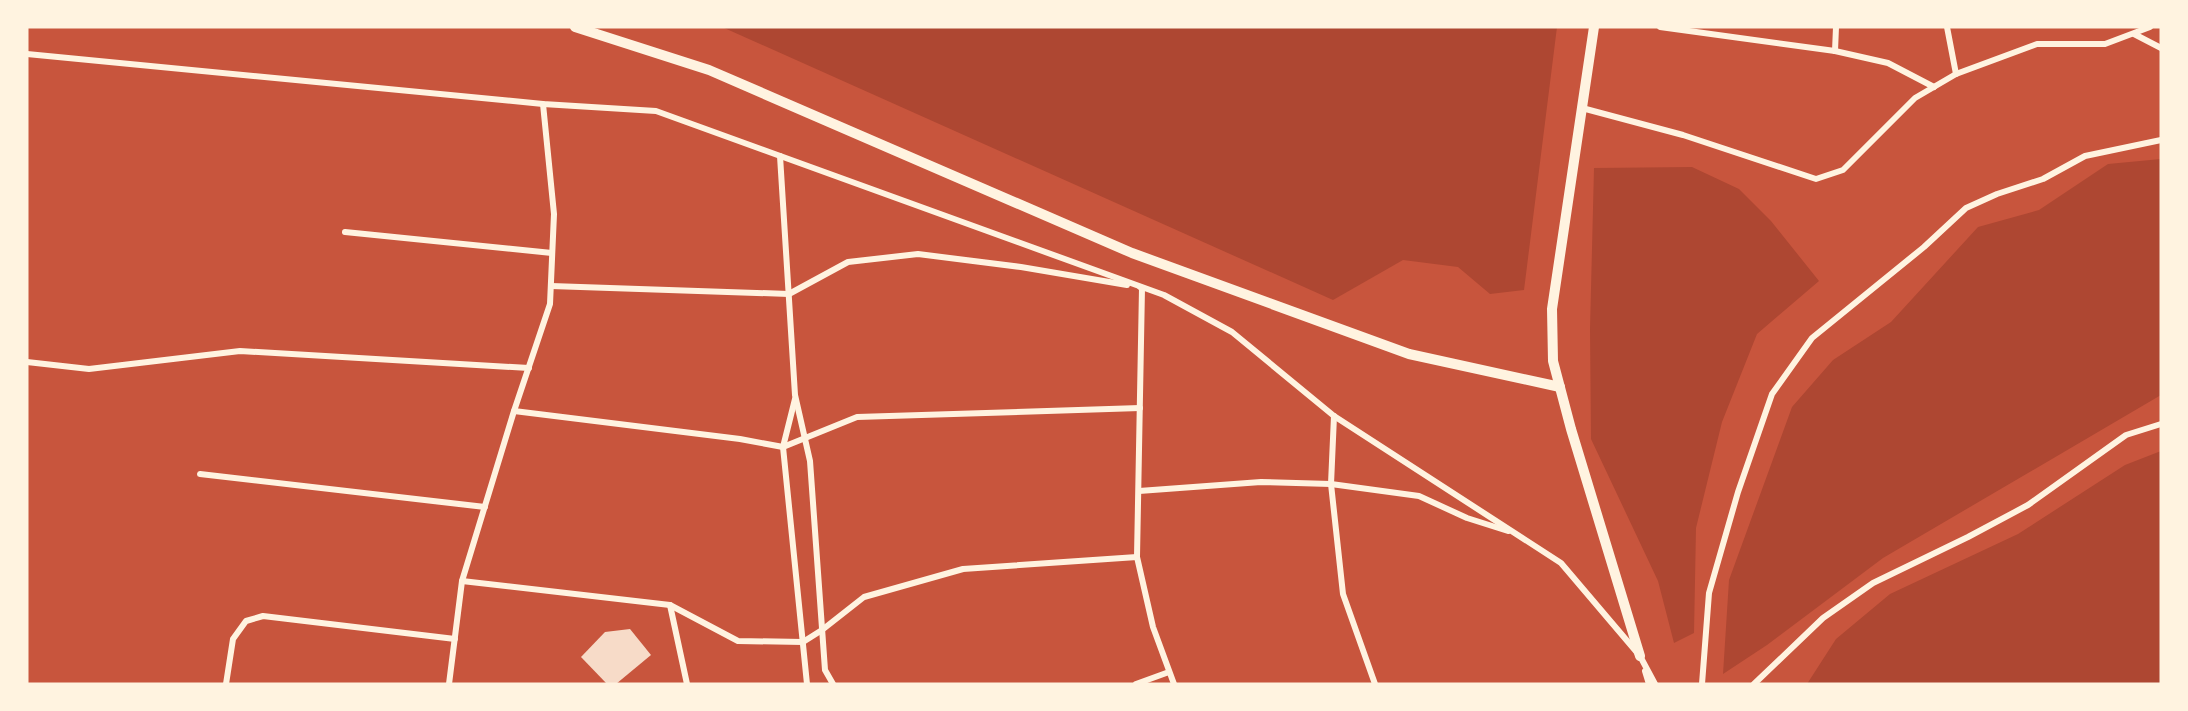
<svg xmlns="http://www.w3.org/2000/svg" width="2188" height="711" font-family="'Exo 2',sans-serif">
  <rect width="100%" height="100%" fill="#c8553d"/>
  <g fill="#ae4732">
    <polygon points="722,27 1557,27 1524,290 1490,294 1458,267 1403,260 1333,300"/>
    <polygon points="2161,159 2161,395 1883,558 1767,645 1723,674 1729,580 1792,407 1833,360 1891,322 1978,227 2039,210 2108,164"/>
    <polygon points="1692,167 1739,189 1771,221 1819,281 1757,334 1722,422 1696,528 1694,633 1674,643 1658,581 1591,439 1590,329 1594,168"/>
    <polygon points="2161,451 2161,684 1807,684 1836,639 1890,594 2018,534 2125,465"/>
  </g>
  <polygon fill="#f7dbc8" points="630,629 651,655 616,684 607,684 581,657 605,632"/>
  <g fill="none" stroke-linecap="round" stroke-linejoin="round">
    <g stroke="#fff3e0" stroke-width="6">
      <polyline points="1660,27 1835,51 1888,63 1934,87"/>
      <polyline points="1947,27 1956,74"/>
      <polyline points="2134,34 2161,48"/>
      <polyline points="1835,51 1836,27"/>
      <polyline points="27,54 543,104 656,111 1164,295 1232,332 1334,416 1561,563 1640,656 1655,684"/>
      <polyline points="1582,108 1683,135 1816,179 1843,170 1915,98 1956,74 2037,44 2105,44 2150,27"/>
      <polyline points="780,156 795,395 810,461 825,670 833,684"/>
      <polyline points="345,232 552,253"/>
      <polyline points="551,286 789,294 848,262 918,254 1021,267 1127,285"/>
      <polyline points="1140,287 1142,288 1137,557 1153,627 1174,684"/>
      <polyline points="27,362 89,369 240,351 529,368"/>
      <polyline points="795,399 783,447 807,684"/>
      <polyline points="514,411 740,439 783,447 857,417 1140,408"/>
      <polyline points="1334,416 1331,484 1343,594 1375,684"/>
      <polyline points="200,474 485,507"/>
      <polyline points="1139,491 1261,482 1331,484 1419,496 1467,518 1508,531"/>
      <polyline points="462,581 670,605 738,641 803,642 822,630 864,597 963,569 1137,557"/>
      <polyline points="670,605 687,684"/>
      <polyline points="1645,671 1649,684"/>
      <polyline points="226,684 233,639 246,621 263,616 455,639"/>
      <polyline points="449,684 462,581 514,411 550,304 554,214 543,104"/>
      <polyline points="1136,684 1169,672"/>
      <polyline points="1702,684 1709,593 1738,492 1772,394 1812,338 1924,247 1966,208 1997,194 2043,179 2085,156 2161,140"/>
      <polyline points="1754,684 1823,618 1873,583 1968,537 2028,505 2126,435 2161,424"/>
    </g>
    <g stroke="#fff3e0" stroke-width="10">
      <polyline points="575,27 709,70 1132,253 1409,354 1560,387"/>
      <polyline points="1594,27 1552,309 1553,361 1571,429 1640,656"/>
    </g>
  </g>
  <rect width="2188" height="711" fill="none" stroke="#fff3e0" stroke-width="57"/>
</svg>
